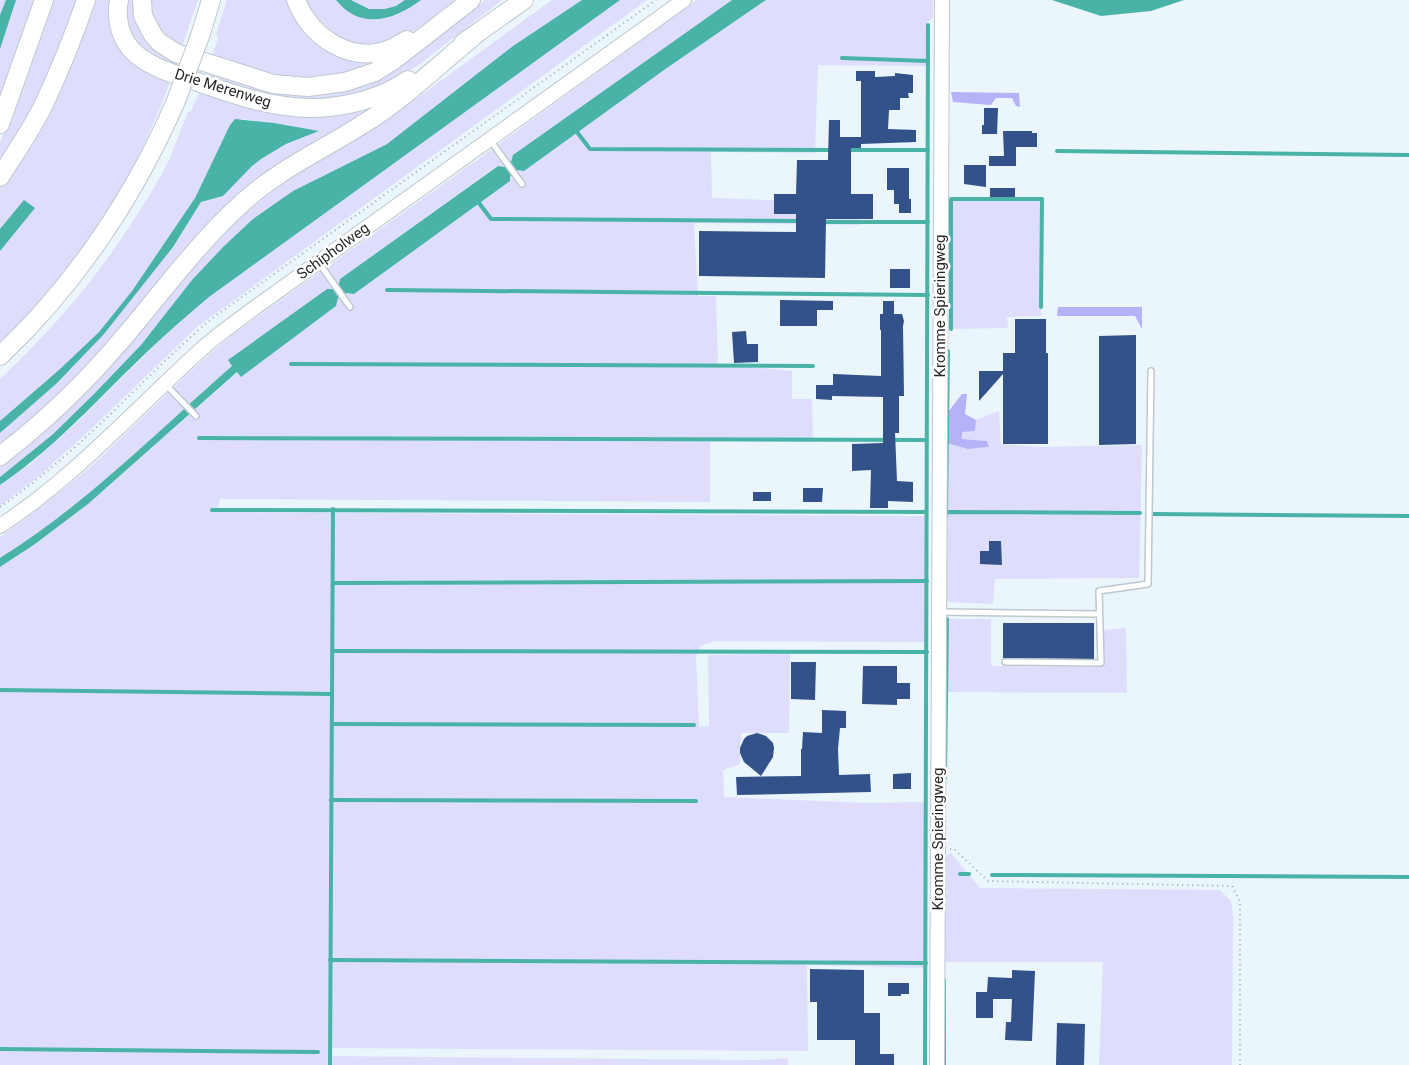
<svg xmlns="http://www.w3.org/2000/svg" width="1409" height="1065" font-family="Roboto,sans-serif">
  <rect width="100%" height="100%" fill="#ebf5fc"/>
  <g fill="#dedefc">
    <polygon points="0,0 38,0 0,109"/>
    <path d="M49,0H78C56,59 34,109 0,163V142L6,128Z"/>
    <path d="M93,0H113C100,41 134,70 170,82L161,106L134,167L95,234L44,300L0,343V188L34,141L64,76Z"/>
    <path d="M126,0H135C135,37 149,42 178,58L175,68L154,60L135,41L128,29L124,14Z"/>
    <polygon points="146,0 198,0 182,47 171,44 152,24"/>
    <polygon points="227,0 290,0 298,21 385,61 323,80 270,78 211,59 218,38 216,34"/>
    <polygon points="304,0 457,0 407,36 382,45 356,44 341,40 316,21"/>
    <polygon points="485,0 502,0 420,64 400,77 376,88 348,97 324,100 278,98 204,78 208,68 311,92 433,40"/>
    <polygon points="552,0 582,0 513,46 387,144 322,176 290,194 164,317 141,345 93,395 52,435 0,477 0,464 107,369 220,235 249,209 281,183 394,114 428,90"/>
    <polygon points="620,0 647,0 197,327 90,430 39,476 0,506 0,485 29,465 72,427 163,337 209,297"/>
    <path d="M696,0H732L513,155L511,162L504,167L497,166L340,279L339,284L332,289H327L228,360L232,366C157,432 85,505 0,558V537C30,515 60,493 88,469C137,425 182,376 233,334L480,158Z"/>
    <polygon points="766,0 933,0 933,18 926,23 927,66 818,65 815,153 711,152 712,198 860,203 859,225 694,223 698,296 716,296 718,367 761,368 792,371 792,399 812,399 813,442 710,441 710,502 220,499 217,512 925,516 925,642 715,641 700,646 696,657 699,727 709,726 708,655 790,654 789,733 741,733 740,764 723,770 724,797 867,803 925,802 925,968 807,965 808,1051 330,1048 332,1056 758,1060 788,1058 788,1065 0,1065 0,567 35,544 88,504 238,372 242,376 336,306 338,298 346,293 354,294 510,181 510,176 517,170 524,171 664,70"/>
    <path d="M199,93C235,104 273,117 312,117C335,116 358,109 380,103L272,172L68,389L0,450V433L56,384L173,247L201,202L223,196L252,165L261,159L286,144L319,131L242,119L230,125L195,198L132,291L99,332L60,369L0,421V379C51,331 93,283 131,224C145,203 159,181 170,158C176,143 182,127 188,112L191,111Z"/>
    <polygon points="951,199 1042,199 1041,316 1007,317 1008,328 951,329"/>
    <polygon points="999,411 1001,444 1043,447 1142,445 1139,578 995,579 993,604 946,602 947,443 968,449 989,447 987,441 962,439 961,432 975,431 976,420"/>
    <polygon points="947,619 991,619 991,665 996,666 1104,667 1104,630 1126,628 1127,693 946,692"/>
    <polygon points="951,853 980,888 1220,890 1231,901 1233,918 1232,1065 1099,1065 1103,962 944,962 946,856"/>
  </g>
  <g fill="#b6b2f8">
    <polygon points="951,92 1019,93 1020,107 1016,106 1012,98 996,98 991,105 953,102"/>
    <polygon points="1058,307 1142,307 1142,329 1135,316 1057,316"/>
    <polygon points="962,394 967,394 965,414 976,420 975,431 962,432 962,439 987,441 989,447 968,449 947,443 948,412"/>
  </g>
  <g fill="#49b3a7">
    <polygon points="6,0 16,0 0,49 0,15"/>
    <path d="M336,0H351L369,9H385L396,6L405,0H421C394,20 361,31 336,0Z"/>
    <path d="M582,0H620L209,297C194,310 178,323 163,337C108,387 62,443 0,485V477L52,435L93,395L141,345L192,280L223,247L253,219L293,191L387,144L513,46Z"/>
    <path d="M732,0H766L664,70L524,171L517,170L510,176V181L354,294L346,293L338,298L336,306L241,377L237,372L88,504L35,544L0,567V558C85,505 157,432 232,366L228,360L327,289H332L339,284L340,279L498,166L504,167L511,162L513,155Z"/>
    <polygon points="1052,0 1184,0 1151,11 1101,16"/>
    <polygon points="235,119 274,123 319,131 286,144 261,159 252,166 223,196 201,202 173,247 104,334 56,384 0,433 0,421 60,369 99,332 132,291 195,198 230,125"/>
    <polygon points="24,200 35,208 0,251 0,229"/>
  </g>
  <g fill="none" stroke-linecap="round" stroke-linejoin="round">
    <g stroke="#49b3a7" stroke-width="4">
      <polyline points="842,58 928,61"/>
      <polyline points="577,132 590,149 831,150"/>
      <polyline points="848,150 928,150"/>
      <polyline points="1057,151 1409,155"/>
      <polyline points="479,203 491,219 799,221"/>
      <polyline points="821,222 928,222"/>
      <polyline points="387,290 928,295"/>
      <polyline points="951,329 951,199 1042,199 1041,307"/>
      <polyline points="291,364 813,366"/>
      <polyline points="199,438 927,440"/>
      <polyline points="212,510 926,512"/>
      <polyline points="946,512 948,351"/>
      <polyline points="1152,514 1409,516"/>
      <polyline points="946,515 946,512 1140,513"/>
      <polyline points="333,583 927,581"/>
      <polyline points="332,651 927,652"/>
      <polyline points="0,690 332,694"/>
      <polyline points="332,724 694,725"/>
      <polyline points="945,778 947,619"/>
      <polyline points="331,800 696,801"/>
      <polyline points="960,874 969,874"/>
      <polyline points="992,875 1409,877"/>
      <polyline points="330,960 926,963"/>
      <polyline points="944,980 944,1065"/>
      <polyline points="0,1049 318,1052"/>
      <polyline points="330,1065 333,509"/>
      <polyline points="925,1065 928,25"/>
    </g>
  </g>
  <g fill="#325289">
    <polygon points="856,71 875,71 875,77 895,76 895,73 913,75 913,93 908,93 909,98 900,98 900,110 889,110 888,129 916,130 916,142 861,144 861,81 856,81"/>
    <polygon points="984,108 998,108 997,134 982,134 982,125 984,125"/>
    <polygon points="829,120 840,120 840,137 861,137 861,148 851,148 851,194 873,194 873,219 826,219 825,278 699,276 699,231 796,232 796,214 774,214 774,194 796,194 797,160 828,160"/>
    <polygon points="1003,131 1032,131 1032,133 1037,133 1037,147 1016,147 1016,166 989,166 989,156 1004,156"/>
    <polygon points="964,165 986,165 986,187 964,184"/>
    <polygon points="887,168 909,168 909,199 911,199 911,213 899,213 899,204 894,204 894,190 887,190"/>
    <rect x="990" y="188" width="25" height="9"/>
    <rect x="890" y="269" width="20" height="19"/>
    <polygon points="780,300 833,301 833,310 817,310 817,326 780,326"/>
    <polygon points="883,301 894,301 894,314 902,314 904,321 903,326 904,396 899,396 899,433 895,433 897,481 913,482 913,502 888,501 888,508 870,508 871,470 852,471 852,444 883,443 883,397 832,396 832,400 816,399 816,385 833,385 833,374 881,376 881,330 880,330 880,314 883,314"/>
    <polygon points="1015,319 1046,319 1046,353 1048,353 1048,444 1003,444 1003,374 979,401 979,371 1003,371 1003,353 1015,353"/>
    <polygon points="746,331 747,344 758,344 758,362 734,363 732,332"/>
    <polygon points="1136,335 1136,444 1099,445 1099,336"/>
    <polygon points="803,488 823,488 822,502 803,502"/>
    <rect x="753" y="492" width="18" height="9"/>
    <polygon points="989,541 1001,541 1002,565 980,564 980,551 989,551"/>
    <polygon points="1003,623 1094,623 1094,659 1003,658"/>
    <polygon points="791,662 816,662 815,700 791,699"/>
    <polygon points="863,666 897,666 897,683 910,683 910,699 897,699 897,705 862,704"/>
    <polygon points="822,710 846,711 846,728 840,728 838,749 839,775 870,774 871,792 737,795 736,777 801,776 801,749 802,749 803,732 822,733"/>
    <polygon points="757,733 766,736 773,743 774,748 773,757 761,776 744,762 740,753 740,748 744,739 747,736"/>
    <polygon points="911,773 911,789 893,789 893,774"/>
    <polygon points="810,969 864,970 864,1013 880,1013 880,1054 894,1054 894,1065 855,1065 855,1040 817,1040 817,1002 810,1002"/>
    <polygon points="1012,970 1035,971 1032,1041 1005,1040 1006,1022 1011,1022 1012,999 993,999 993,1018 976,1018 976,992 987,992 988,977 1012,978"/>
    <polygon points="888,983 909,983 909,994 901,994 901,996 888,996"/>
    <polygon points="1057,1023 1085,1024 1084,1065 1056,1065"/>
  </g>
  <g fill="none" stroke-linecap="round" stroke-linejoin="round">
    <defs>
      <g id="lane">
        <polyline points="490,140 522,184"/>
        <polyline points="319,263 350,307"/>
        <polyline points="165,384 196,416"/>
        <polyline points="940,612 1099,614"/>
        <polyline points="1005,662 1101,663 1099,591 1148,584 1151,371"/>
      </g>
      <g id="secondary">
        <path d="M0,526C76,476 137,407 205,346C220,333 237,321 253,309L684,0"/>
        <polyline points="937,1065 942,0"/>
      </g>
      <g id="highway">
        <path d="M119,0C115,20 121,42 137,55C153,68 174,74 192,80C231,93 269,108 311,108C343,108 381,99 408,80"/>
        <polyline points="142,0 143,16 153,35 159,42 176,53 273,84 308,87 345,82 375,72 394,60 471,0"/>
        <path d="M296,0C309,36 351,65 390,49C396,47 401,43 407,40"/>
        <polyline points="200,36 211,0"/>
        <polyline points="463,43 524,0"/>
        <polyline points="0,124 44,0"/>
        <path d="M0,177C15,153 32,129 44,104C60,70 74,35 86,0"/>
        <path d="M0,356C77,283 134,197 176,101"/>
        <path d="M0,456C43,423 82,386 118,344C158,298 194,247 240,205C277,170 321,151 363,124C403,100 437,66 473,37"/>
      </g>
    </defs>
    <use href="#lane" stroke="#bec8cf" stroke-width="8"/>
    <use href="#secondary" stroke="#bec8cf" stroke-width="16"/>
    <use href="#highway" stroke="#bec8cf" stroke-width="20"/>
    <g stroke="#a0a7ac" stroke-width="2" stroke-dasharray="1 4" stroke-linecap="butt">
      <path d="M0,507C30,486 59,462 86,437C129,398 169,354 214,317L656,0"/>
      <polyline points="950,849 954,849 988,881 1232,886 1240,902 1240,1065"/>
    </g>
    <use href="#lane" stroke="#fff" stroke-width="5"/>
    <use href="#secondary" stroke="#fff" stroke-width="14"/>
    <use href="#highway" stroke="#fff" stroke-width="18"/>
    <defs>
      <polyline id="highway-bridge" points="176,101 200,36"/>
    </defs>
    <use href="#highway-bridge" stroke="#bec8cf" stroke-width="20" stroke-linecap="butt"/>
    <use href="#highway-bridge" stroke="#fff" stroke-width="18"/>
  </g>
  <g text-anchor="middle" dominant-baseline="central" stroke-width="5" stroke-linejoin="round" paint-order="stroke">
    <g font-size="15" fill="#26292c" stroke="#fff">
      <text transform="translate(223 88) rotate(17)">Drie Merenweg</text>
      <text transform="translate(333 251) rotate(-36)">Schipholweg</text>
      <text transform="translate(940 306) rotate(-90)">Kromme Spieringweg</text>
      <text transform="translate(938 839) rotate(-90)">Kromme Spieringweg</text>
    </g>
  </g>
</svg>
